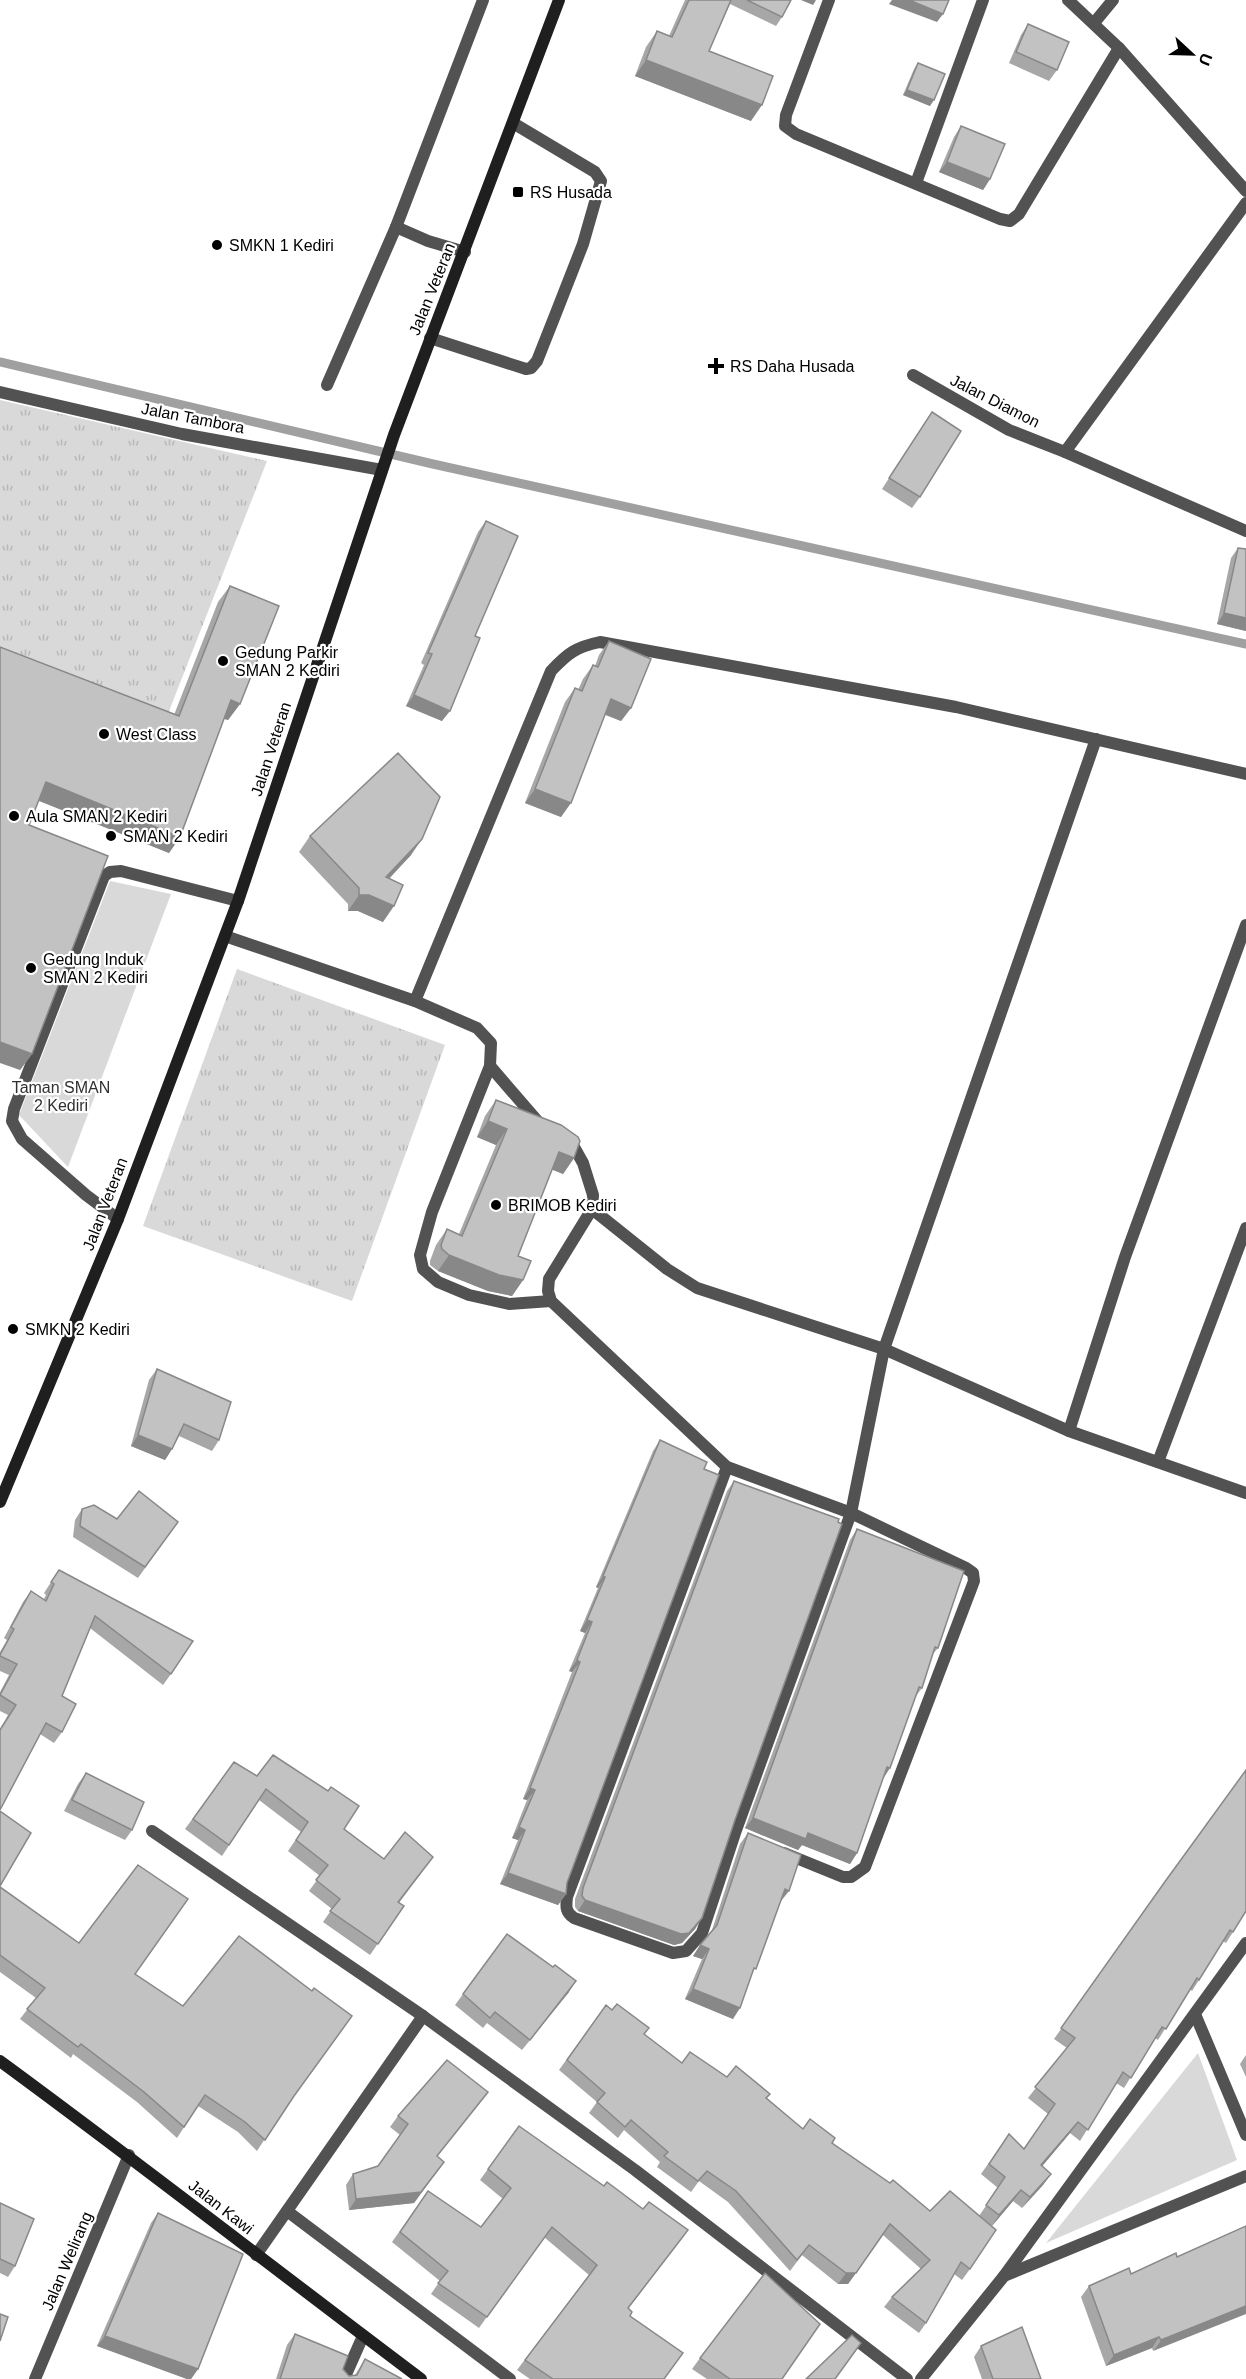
<svg xmlns="http://www.w3.org/2000/svg" width="1246" height="2379" font-family="Arial,sans-serif">
  <defs>
    <pattern id="grass-tufts" width="24" height="20" patternUnits="userSpaceOnUse" patternTransform="scale(1.5)"><rect width="24" height="20" fill="#d9d9d9"/><path d="M3 7l-1-3M5 7V3M7 7l1-3M15 17l-1-3M17 17v-4M19 17l1-3" fill="none" stroke="#b8b8b8"/></pattern>
  </defs>
  <rect width="100%" height="100%" fill="#fff"/>
  <g fill="url(#grass-tufts)">
    <polygon points="0,400 267,461 162,729 0,666"/>
    <polygon points="237,969 445,1045 352,1301 143,1226"/>
  </g>
  <g fill="#d9d9d9">
    <polygon points="110,881 171,894 68,1167 19,1115"/>
    <polygon points="1198,2053 1237,2160 1046,2243"/>
  </g>
  <g fill="none" stroke-linecap="round" stroke-linejoin="round">
    <polyline stroke="#a0a0a0" stroke-width="9" points="0,362 433,464 1246,644"/>
    <g stroke="#525252" stroke-width="12">
      <polyline points="396,227 428,241 465,252"/>
      <polyline points="430,338 526,369 531,368 537,361 556,313 583,244 601,181 595,172 513,123"/>
      <polyline points="327,385 396,227 483,0"/>
      <polyline points="225,936 415,1001 477,1028 491,1043 490,1066 432,1212 420,1255 423,1269 438,1282 469,1295 509,1304 551,1301"/>
      <path d="M415,1001L551,671C568,653 576,647 600,642L956,707L1246,774"/>
      <polyline points="490,1066 540,1124"/>
      <polyline points="565,1141 574,1147 583,1163 593,1195 592,1209 549,1279 548,1291 551,1301 727,1467 851,1513 966,1568 973,1573 974,1581 971,1589 865,1867 851,1877 843,1877 784,1853"/>
      <polyline points="592,1209 667,1269 697,1288 884,1349 1069,1431 1246,1493"/>
      <polyline points="118,1219 86,1195 22,1139 12,1121 14,1109 104,876 110,872 121,871 238,901"/>
      <polyline points="1069,1431 1125,1257 1246,925"/>
      <polyline points="1158,1462 1246,1228"/>
      <path d="M727,1467L567,1897C566,1906 565,1912 574,1918L673,1953L686,1951L702,1933L735,1833L851,1513L884,1349L1096,739"/>
    </g>
    <g stroke="#525252" stroke-width="12">
      <polyline points="829,0 786,115 785,126 796,134 1000,219 1010,221 1019,214 1119,48"/>
      <polyline points="1068,0 1119,48 1246,191"/>
      <polyline points="1094,23 1113,0"/>
      <polyline points="916,183 983,0"/>
      <polyline points="1246,203 1065,452 1246,531"/>
      <polyline points="913,375 1009,430 1065,452"/>
      <polyline points="0,392 182,434 382,470"/>
      <polyline points="152,1831 423,2016 635,2170 907,2379"/>
      <polyline points="1195,2014 1246,2135"/>
      <polyline points="287,2211 510,2379"/>
      <polyline points="256,2255 423,2016"/>
      <polyline points="1004,2276 1246,2176"/>
      <polyline points="35,2379 129,2155"/>
      <polyline points="344,2379 363,2336"/>
      <polyline points="921,2379 1004,2276 1246,1943"/>
    </g>
    <g stroke="#1f1f1f" stroke-width="12">
      <polyline points="0,1502 118,1219 238,901 394,435 559,0"/>
      <path d="M0,2061C142,2165 280,2273 421,2379"/>
    </g>
  </g>
  <g fill="#a7a7a7">
    <polygon points="685,0 791,0 782,17 776,26 730,4 709,51 751,121 635,76 646,47 657,31 669,36"/>
    <polygon points="1028,24 1057,70 1049,81 1009,63 1021,35"/>
    <polygon points="918,63 930,106 903,95 914,69"/>
    <polygon points="961,126 990,179 983,190 939,172 954,137"/>
    <polygon points="932,412 920,497 912,508 882,489"/>
    <polygon points="486,521 442,721 406,706 424,665 421,663 478,532"/>
    <polygon points="1238,548 1246,631 1217,624 1231,558"/>
    <polygon points="230,586 240,704 228,720 224,719 180,837 169,853 39,800 29,825 32,1054 20,1070 0,647 174,715 218,602"/>
    <polygon points="609,641 631,708 621,721 605,715 561,817 525,803 565,702 575,688 578,690 583,679 593,665 595,666 599,655"/>
    <polygon points="310,836 411,855 389,879 383,922 358,911 348,911 348,904 299,852"/>
    <polygon points="496,1100 574,1158 563,1174 552,1169 518,1256 523,1280 512,1296 488,1291 438,1271 430,1265 430,1261 436,1245 447,1229 459,1234 496,1145 477,1137 485,1116"/>
    <polygon points="157,1369 219,1440 212,1451 179,1436 172,1449 165,1460 131,1446 149,1380"/>
    <polygon points="660,1440 567,1883 566,1894 558,1905 500,1884 518,1840 512,1838 527,1800 523,1799 572,1672 569,1671 585,1633 580,1631 598,1588 596,1587 653,1451"/>
    <polygon points="734,1481 735,1820 702,1918 695,1929 682,1943 674,1945 578,1911 575,1907 575,1899 727,1491"/>
    <polygon points="82,1509 117,1519 178,1522 138,1578 73,1537 75,1520"/>
    <polygon points="857,1529 938,1648 932,1655 922,1688 916,1696 882,1779 857,1853 850,1864 802,1845 798,1850 745,1828 850,1540"/>
    <polygon points="59,1570 171,1674 163,1685 90,1628 62,1696 62,1732 54,1743 40,1734 0,1810 0,1729 8,1715 0,1711 0,1692 9,1675 0,1671 0,1652 7,1640 4,1638 23,1602 31,1591 44,1599 46,1595 44,1593"/>
    <polygon points="234,1762 344,1829 384,1859 425,1868 399,1903 404,1906 370,1955 323,1922 332,1909 309,1891 320,1876 288,1851 301,1832 259,1800 222,1856 185,1829"/>
    <polygon points="86,1773 132,1830 125,1840 64,1811 78,1784"/>
    <polygon points="748,1833 781,1901 733,2019 685,1999 702,1959 693,1956 711,1933 740,1844"/>
    <polygon points="1164,1883 1233,1932 1226,1943 1223,1941 1199,1980 1192,1991 1190,1989 1158,2040 1155,2038 1124,2088 1116,2083 1080,2141 1070,2133 1042,2166 1051,2174 1043,2185 1022,2208 1013,2201 992,2226 980,2217 970,2269 962,2280 954,2274 926,2323 919,2333 884,2307 892,2297 921,2269 883,2235 848,2284 838,2284 802,2255 790,2271 728,2202 699,2181 691,2192 657,2167 660,2162 624,2130 618,2138 589,2113 597,2102 559,2070 606,2005 682,2063 727,2077 767,2098 803,2129 832,2143 930,2211 979,2216 998,2188 981,2174 1009,2134 1024,2149 1048,2114 1028,2098 1067,2048 1054,2039"/>
    <polygon points="0,1887 79,1943 135,1974 291,2099 257,2151 238,2132 198,2106 177,2138 137,2102 73,2054 71,2058 20,2019 36,1998 0,1972"/>
    <polygon points="507,1934 569,1992 522,2050 487,2023 483,2028 455,2005"/>
    <polygon points="1246,2055 1246,2077 1240,2064"/>
    <polygon points="488,2092 437,2156 444,2162 414,2203 349,2210 346,2185 353,2174 378,2166 400,2135 390,2127 398,2116"/>
    <polygon points="519,2126 604,2186 643,2209 688,2230 628,2308 630,2316 664,2379 530,2379 517,2370 589,2275 544,2237 479,2328 431,2294 440,2281 392,2242 428,2191 481,2227 503,2199 480,2180"/>
    <polygon points="0,2203 15,2266 8,2277 0,2273"/>
    <polygon points="158,2213 198,2369 191,2379 187,2379 97,2346 151,2223"/>
    <polygon points="1246,2226 1153,2351 1152,2348 1106,2366 1081,2297 1089,2286 1131,2274 1177,2257"/>
    <polygon points="295,2334 343,2369 349,2376 355,2375 365,2359 402,2379 276,2379 287,2345"/>
    <polygon points="981,2346 1041,2379 982,2379 974,2357"/>
    <polygon points="700,2358 782,2379 707,2379 692,2369"/>
  </g>
  <g fill="#888">
    <polygon points="801,0 816,0 813,5"/>
    <polygon points="892,0 909,0 943,14 937,22 889,4"/>
    <polygon points="646,60 762,105 751,121 635,76"/>
    <polygon points="907,90 934,100 930,106 903,95"/>
    <polygon points="947,162 990,179 983,190 939,172"/>
    <polygon points="1224,613 1246,618 1246,631 1217,624"/>
    <polygon points="414,695 450,711 442,721 406,706"/>
    <polygon points="611,699 631,708 621,721 602,713"/>
    <polygon points="231,700 240,704 228,720 220,717"/>
    <polygon points="46,782 180,837 169,853 34,799"/>
    <polygon points="535,789 571,803 561,817 525,803"/>
    <polygon points="422,839 411,855 375,893 386,877"/>
    <polygon points="359,895 369,895 394,906 383,922 358,911 348,911"/>
    <polygon points="0,1042 32,1054 20,1070 0,1063"/>
    <polygon points="488,1121 507,1129 496,1145 477,1137"/>
    <polygon points="559,1152 574,1158 563,1174 548,1168"/>
    <polygon points="449,1255 523,1280 512,1296 488,1291 438,1271"/>
    <polygon points="138,1435 172,1449 165,1460 131,1446"/>
    <polygon points="603,1576 605,1577 598,1588 596,1587"/>
    <polygon points="587,1620 592,1622 585,1633 580,1631"/>
    <polygon points="577,1660 580,1662 572,1672 569,1671"/>
    <polygon points="887,1767 890,1768 883,1779"/>
    <polygon points="530,1788 535,1790 527,1800 523,1799"/>
    <polygon points="753,1818 808,1833 857,1853 850,1864 802,1845 798,1850 745,1828"/>
    <polygon points="519,1827 525,1830 518,1840 512,1838"/>
    <polygon points="508,1873 566,1894 558,1905 500,1884"/>
    <polygon points="785,1889 789,1891 781,1901 777,1900"/>
    <polygon points="585,1900 702,1918 695,1929 682,1943 674,1945 578,1911"/>
    <polygon points="700,1945 709,1949 702,1959 693,1956"/>
    <polygon points="576,1981 569,1992 522,2050 530,2040"/>
    <polygon points="693,1989 740,2008 733,2019 685,1999"/>
    <polygon points="1078,2122 1070,2133 1034,2176 1041,2165"/>
    <polygon points="444,2162 414,2203 349,2210 356,2199"/>
    <polygon points="1051,2174 1043,2185 1022,2208 1030,2197"/>
    <polygon points="1021,2190 1013,2201 992,2226 999,2215"/>
    <polygon points="688,2230 681,2240 620,2319 628,2308"/>
    <polygon points="846,2273 856,2273 848,2284 838,2284"/>
    <polygon points="1246,2306 1246,2314 1153,2351 1161,2340"/>
    <polygon points="105,2336 198,2369 191,2379 187,2379 97,2346"/>
    <polygon points="1159,2337 1152,2348 1106,2366 1114,2355"/>
  </g>
  <g fill="#c2c2c2" stroke="#888" stroke-width="1.5">
    <polygon points="689,0 731,0 709,51 773,76 762,105 646,60 657,31 672,37"/>
    <polygon points="747,0 791,0 782,17"/>
    <polygon points="909,0 949,0 943,14"/>
    <polygon points="1028,24 1069,42 1057,70 1016,52"/>
    <polygon points="918,63 945,74 934,100 907,90"/>
    <polygon points="961,126 1005,144 990,179 947,162"/>
    <polygon points="932,412 961,431 920,497 889,478"/>
    <polygon points="486,521 518,536 475,636 480,638 450,711 414,695 432,654 428,653"/>
    <polygon points="1238,548 1246,549 1246,618 1224,613"/>
    <polygon points="230,586 279,606 240,704 231,700 180,837 46,782 29,825 108,856 32,1054 0,1042 0,647 179,716"/>
    <polygon points="609,641 651,659 631,708 611,699 571,803 535,789 575,688 582,691 593,665 598,667"/>
    <polygon points="398,753 440,797 422,839 386,877 403,885 394,906 369,895 359,895 359,888 310,836"/>
    <polygon points="496,1100 561,1125 578,1137 580,1141 574,1158 559,1152 518,1256 531,1261 523,1280 499,1275 449,1255 442,1249 441,1245 447,1229 462,1236 507,1129 488,1121"/>
    <polygon points="157,1369 231,1402 219,1440 184,1424 172,1449 138,1435"/>
    <polygon points="660,1440 707,1462 704,1469 719,1475 567,1883 566,1894 508,1873 525,1830 519,1827 535,1790 530,1788 580,1662 577,1660 592,1622 587,1620 605,1577 603,1576"/>
    <polygon points="734,1481 839,1519 838,1522 842,1524 735,1820 702,1918 689,1933 681,1934 585,1900 582,1896 583,1888"/>
    <polygon points="139,1491 178,1522 145,1567 80,1526 82,1509 94,1505 117,1519"/>
    <polygon points="857,1529 964,1571 938,1648 935,1647 922,1688 919,1687 890,1768 887,1767 857,1853 808,1833 806,1839 753,1818"/>
    <polygon points="59,1570 193,1641 171,1674 95,1616 62,1696 76,1704 62,1732 46,1723 0,1810 0,1730 16,1705 0,1695 17,1664 0,1656 0,1655 14,1629 11,1627 31,1591 46,1601 54,1584 51,1582"/>
    <polygon points="273,1755 328,1791 331,1787 359,1806 344,1829 384,1859 405,1832 433,1857 398,1902 404,1906 378,1944 330,1911 340,1899 316,1880 328,1865 296,1840 308,1822 266,1789 229,1845 193,1819 234,1762 257,1776"/>
    <polygon points="1246,1770 1246,1911 1233,1932 1230,1930 1199,1980 1197,1978 1166,2029 1162,2027 1131,2078 1123,2072 1088,2130 1078,2122 1041,2165 1051,2174 1030,2197 1021,2190 999,2215 986,2205 1005,2177 989,2164 1009,2134 1024,2149 1055,2104 1035,2087 1075,2038 1061,2028 1164,1883"/>
    <polygon points="86,1773 144,1802 132,1830 72,1800"/>
    <polygon points="0,1811 31,1833 0,1886"/>
    <polygon points="748,1833 801,1855 789,1891 785,1889 756,1969 754,1968 740,2008 693,1989 709,1949 700,1945 717,1925"/>
    <polygon points="138,1865 188,1899 135,1974 183,2006 239,1936 312,1991 314,1988 352,2016 294,2096 265,2140 245,2122 205,2095 184,2127 144,2092 81,2044 78,2047 27,2009 45,1988 0,1955 0,1887 79,1943"/>
    <polygon points="507,1934 553,1967 555,1965 576,1981 530,2040 495,2012 490,2018 463,1994"/>
    <polygon points="617,2004 649,2028 644,2034 682,2063 690,2052 727,2077 736,2066 770,2094 766,2098 803,2129 810,2119 835,2138 832,2143 890,2183 893,2180 930,2211 950,2191 996,2230 970,2269 961,2262 926,2323 892,2297 930,2260 890,2224 856,2273 846,2273 809,2245 797,2260 736,2191 707,2171 698,2181 664,2156 668,2152 631,2120 625,2127 597,2102 605,2093 567,2060 606,2005 612,2010"/>
    <polygon points="447,2060 488,2092 437,2156 444,2162 421,2192 356,2199 353,2174 378,2166 408,2124 398,2116"/>
    <polygon points="519,2126 604,2186 607,2182 643,2209 649,2202 688,2230 628,2308 632,2312 630,2316 683,2353 664,2379 553,2379 525,2360 597,2265 552,2227 487,2317 438,2283 448,2271 400,2232 428,2191 481,2227 511,2188 488,2169"/>
    <polygon points="0,2203 34,2219 15,2266 0,2259"/>
    <polygon points="158,2213 243,2254 198,2369 105,2336"/>
    <polygon points="1246,2226 1246,2306 1161,2340 1159,2337 1114,2355 1089,2286 1129,2268 1131,2274 1176,2253 1177,2257"/>
    <polygon points="765,2273 820,2324 782,2379 730,2379 700,2358"/>
    <polygon points="0,2314 8,2317 0,2341"/>
    <polygon points="1022,2327 1041,2379 993,2379 981,2346"/>
    <polygon points="295,2334 348,2356 343,2369 349,2376 357,2375 365,2359 402,2379 280,2379"/>
    <polygon points="852,2335 861,2343 835,2379 806,2379"/>
  </g>
  <g fill="#000" stroke="#fff" stroke-width="2">
    <rect x="512" y="186" width="12" height="12" rx="3"/>
    <circle cx="217" cy="245" r="6"/>
    <path d="M713 357h6v6h6v6h-6v6h-6v-6h-6v-6h6z"/>
    <circle cx="223" cy="661" r="6"/>
    <circle cx="104" cy="734" r="6"/>
    <circle cx="14" cy="816" r="6"/>
    <circle cx="111" cy="836" r="6"/>
    <circle cx="31" cy="968" r="6"/>
    <circle cx="496" cy="1205" r="6"/>
    <circle cx="13" cy="1329" r="6"/>
  </g>
  <g text-anchor="middle" dominant-baseline="central" stroke-width="4.5" stroke-linejoin="round" paint-order="stroke">
    <g font-size="16" fill="#000" stroke="#fff" text-anchor="start">
      <text x="530" y="192">RS Husada</text>
      <text x="229" y="245">SMKN 1 Kediri</text>
      <text x="730" y="366">RS Daha Husada</text>
      <text x="235" y="652">Gedung Parkir<tspan x="235" dy="18">SMAN 2 Kediri</tspan></text>
      <text x="116" y="734">West Class</text>
      <text x="26" y="816">Aula SMAN 2 Kediri</text>
      <text x="123" y="836">SMAN 2 Kediri</text>
      <text x="43" y="959">Gedung Induk<tspan x="43" dy="18">SMAN 2 Kediri</tspan></text>
      <text x="508" y="1205">BRIMOB Kediri</text>
      <text x="25" y="1329">SMKN 2 Kediri</text>
    </g>
    <g font-size="16" fill="#000" stroke="#fff">
      <text transform="translate(432 289) rotate(-68)">Jalan Veteran</text>
      <text transform="translate(995 401) rotate(27)">Jalan Diamon</text>
      <text transform="translate(193 418) rotate(11)">Jalan Tambora</text>
      <text transform="translate(271 749) rotate(-72)">Jalan Veteran</text>
      <text transform="translate(105 1204) rotate(-69)">Jalan Veteran</text>
      <text transform="translate(221 2207) rotate(38)">Jalan Kawi</text>
      <text transform="translate(67 2261) rotate(-67)">Jalan Welirang</text>
    </g>
    <g font-size="16" fill="#303030" stroke="#fff">
      <text x="61" y="1087">Taman SMAN<tspan x="61" dy="18">2 Kediri</tspan></text>
    </g>
  </g>
  <g transform="translate(1192 54) rotate(112)" stroke="#ffffff" stroke-width="4.5" paint-order="stroke">
  <path d="M0-4.5L10 22L0 15L-10 22Z" fill="#000000"/>
  <text y="-9" font-size="16" font-weight="bold" text-anchor="middle" fill="#000000">U</text>
  </g>
</svg>
